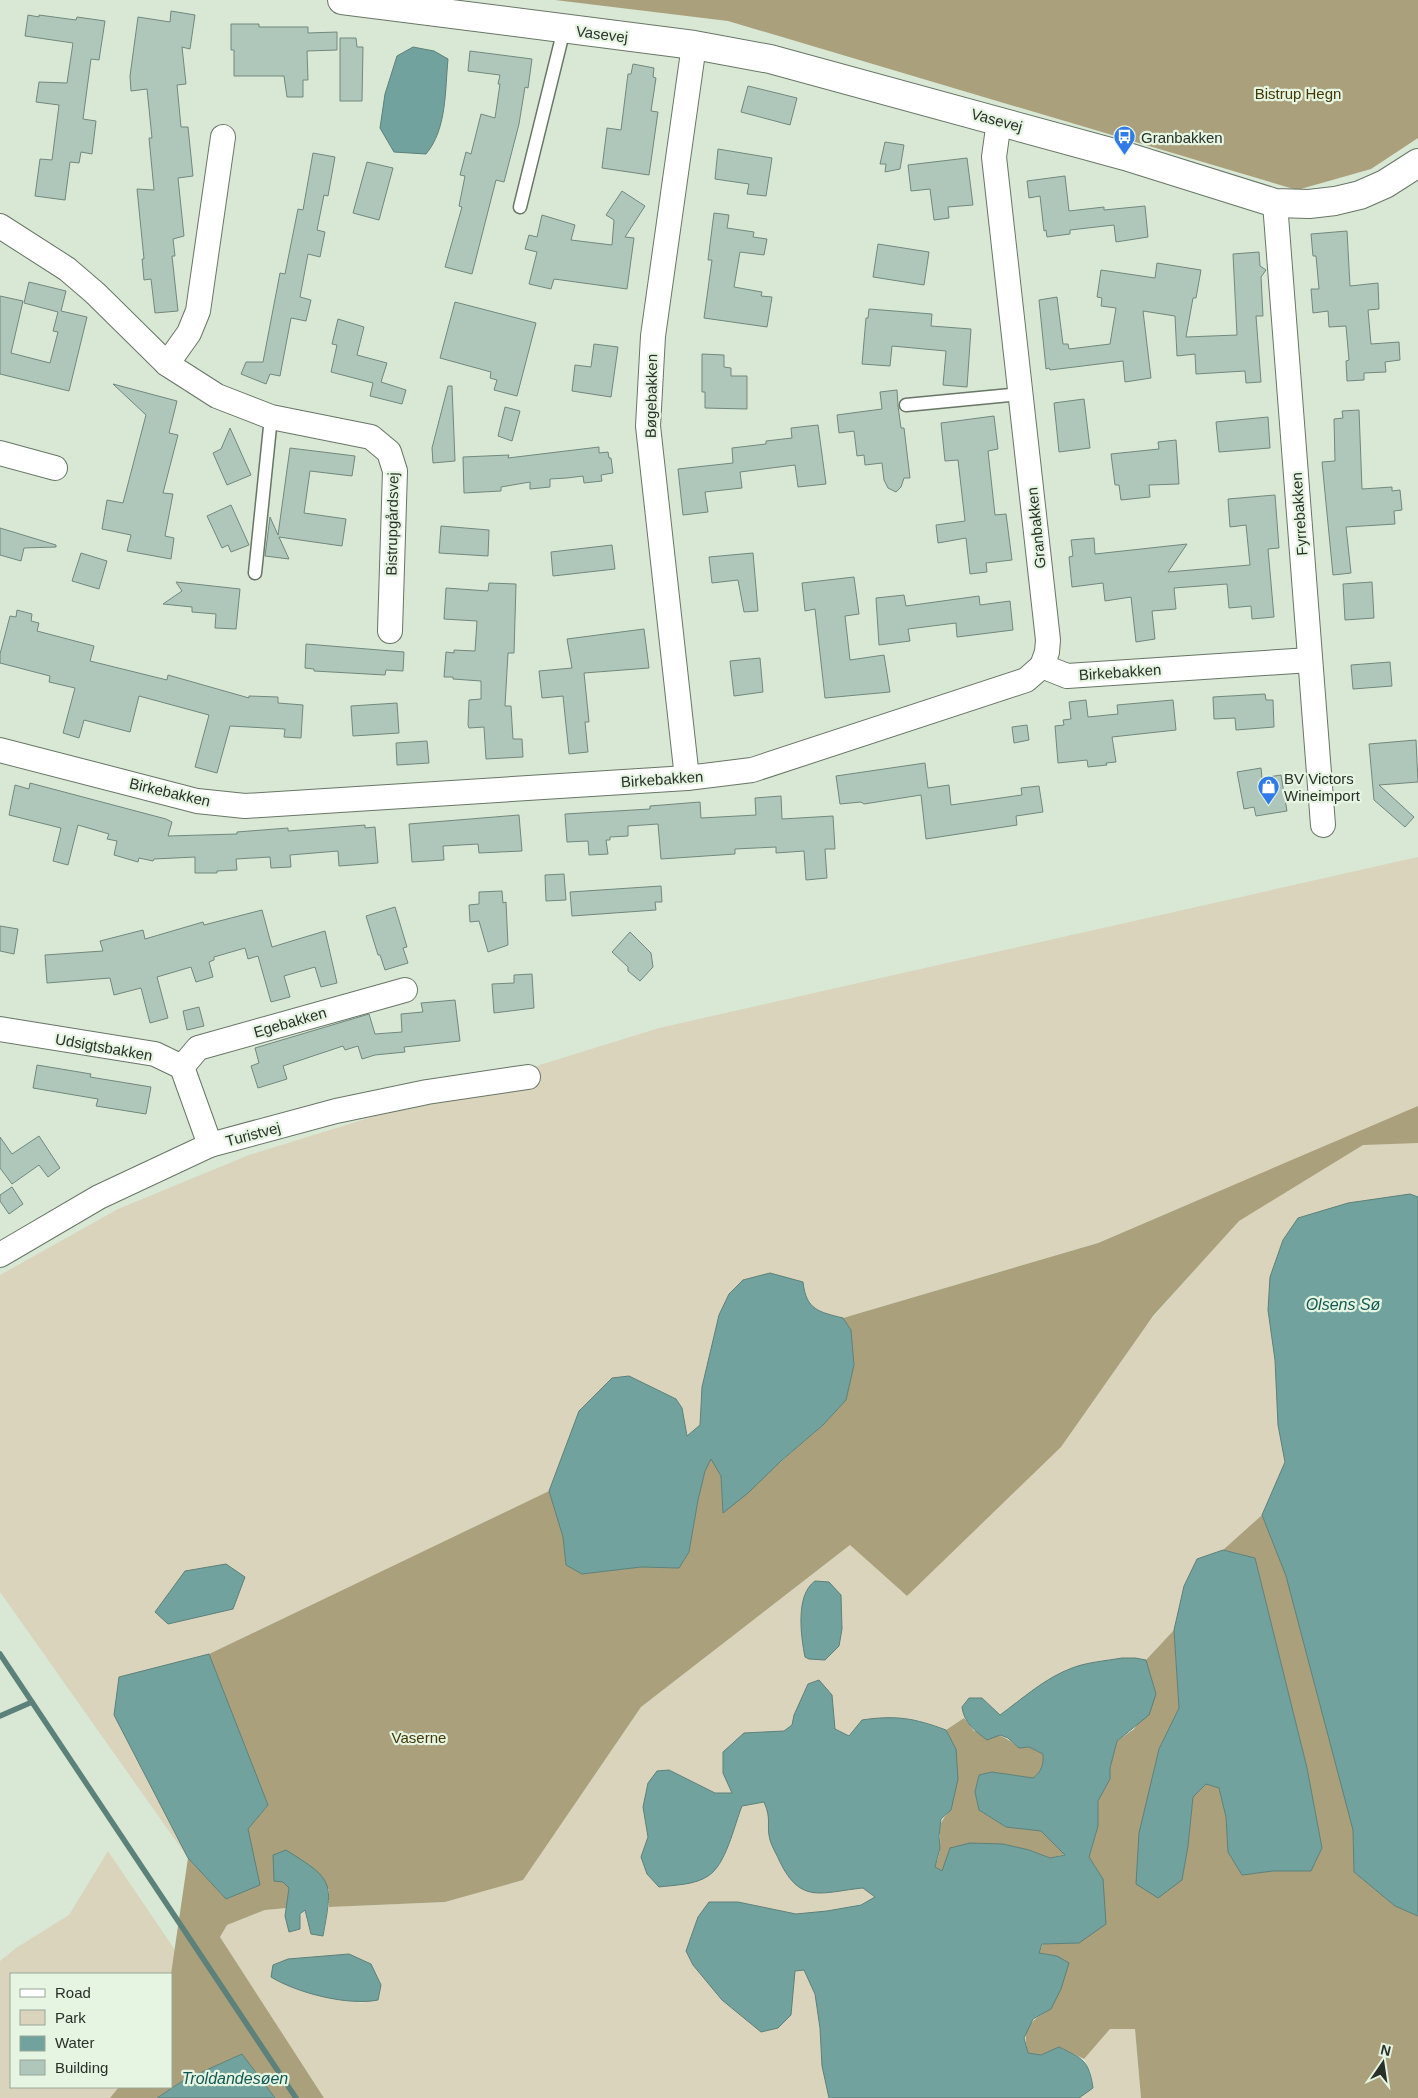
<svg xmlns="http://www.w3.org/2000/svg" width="1418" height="2098" font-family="Helvetica,sans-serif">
  <rect width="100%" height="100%" fill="#d8e8d5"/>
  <g fill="#dad4bc" fill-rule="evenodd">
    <path d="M1418,857V2098L1267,1505L1262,1515L1223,1550L1197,1559L1184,1586L1174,1630L1146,1660L1135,1658L1071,1668L1049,1680L999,1715L982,1698L963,1707L964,1718L946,1730L918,1720L849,1736L835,1729L832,1695L808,1684L794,1715L792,1725L785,1731L757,1732L723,1773L732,1793H715L669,1770L657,1771L648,1782L643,1807L648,1837L641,1857L736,1822L742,1806L764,1802L770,1816V1840L815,1893L863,1888L875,1897L861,1904L827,1911L795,1914L738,1902H709L744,2016L761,2032L791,2015L795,1970H804L815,1993L820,2028L822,2066L829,2098H324L220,1937L227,1925L265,1910L287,1908L285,1916L290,1932L305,1910L307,1923L326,1916L329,1907L445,1902L522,1880L641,1707L850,1545L907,1596L1207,1256L1194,1202L1097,1243L843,1318L817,1311L805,1296L719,1315L702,1387L700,1425L687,1436L682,1408L579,1411L549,1491L209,1654L119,1677L114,1715L188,1858L0,1592V1275L118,1209L249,1155L659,1028ZM349,1954L364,2003L346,2001L285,1985L273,1965L288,1959Z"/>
    <path d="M108,1851L275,2098L242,2054L184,2080L157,2098H0V1961L16,1948L69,1915ZM11,1974H171V2087H11Z"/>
    <polygon points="1110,2029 1135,2029 1141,2098 1079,2098 1093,2088 1091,2072 1084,2059"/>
  </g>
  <g fill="#aaa07b">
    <polygon points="555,0 1418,0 1418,138 1371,169 1297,190 728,21"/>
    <polygon points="1418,1106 1418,1143 1363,1145 1239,1221 1153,1316 1061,1447 907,1596 850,1545 641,1707 523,1880 445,1902 329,1907 329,1889 283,1882 289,1888 287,1908 265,1910 227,1925 220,1937 324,2098 275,2098 242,2054 184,2080 157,2098 110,2098 119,2087 171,2087 171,1974 188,1858 226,1899 259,1885 248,1829 268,1805 209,1654 549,1491 563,1537 566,1565 582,1574 641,1567 679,1568 689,1552 698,1500 705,1471 711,1458 721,1476 723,1512 823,1425 846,1400 854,1365 851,1330 843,1318 1098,1243"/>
    <path d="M1262,1515L1286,1576L1353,1830L1354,1872L1395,1906L1418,1916V2098H1141L1135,2029H1110L1084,2059L1059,2047L1041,2055L1028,2053C1021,2027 1030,2021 1051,2009L1057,1956L1039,1953L1043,1944L1079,1942L1103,1879L1089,1857L1098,1826V1801L1110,1779V1768L1117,1741L1134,1729L1156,1694L1146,1660L1174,1630L1179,1708L1159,1749L1152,1779L1182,1880L1188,1846L1193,1797L1206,1784L1219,1788L1226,1817L1228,1852L1242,1875L1273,1871H1311L1322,1848L1307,1768L1255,1558L1223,1550Z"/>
    <path d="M964,1718L974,1731C994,1734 1004,1734 1019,1748L1029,1747L1043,1754C1044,1765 1041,1772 1033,1778L992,1772L979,1775L975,1792L979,1810L1006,1827L1041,1831L1066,1854L1050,1858L1029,1850L1003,1844L941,1871L935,1867C937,1861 940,1854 940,1847C941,1829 936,1824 951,1810L956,1749L946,1730Z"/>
  </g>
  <g fill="#72a29d" stroke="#5c807a">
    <path d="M413,47L434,51L448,59C445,90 447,129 426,154L394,152L380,128L385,94L397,56Z"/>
    <polygon points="1410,1194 1418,1197 1418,1916 1395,1906 1354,1872 1353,1830 1286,1576 1262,1515 1285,1462 1278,1425 1275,1360 1268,1310 1270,1277 1283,1240 1298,1218 1348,1203"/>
    <path d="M770,1273L803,1282C806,1310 819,1312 843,1318L851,1330L854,1365L846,1400L823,1425L781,1461L748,1493L723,1513L721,1476L711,1459L705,1471L698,1500L689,1552L679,1568L641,1567L582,1574L566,1565L563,1537L549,1491L579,1411L612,1378L629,1376L676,1399L682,1408L687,1436L700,1425L702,1387L719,1315L729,1294L743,1280Z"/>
    <polygon points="1223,1550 1255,1558 1307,1768 1322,1848 1311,1871 1273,1871 1242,1875 1228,1852 1226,1817 1219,1788 1206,1784 1193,1797 1188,1846 1182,1880 1158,1898 1136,1884 1139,1833 1159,1749 1179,1708 1174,1630 1184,1586 1197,1559"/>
    <polygon points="226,1564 245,1577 233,1609 168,1624 155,1612 185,1571"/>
    <path d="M815,1581L829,1582L841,1595L842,1629L839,1646L825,1660L809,1659L805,1657C801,1637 795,1595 815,1581Z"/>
    <polygon points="209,1654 268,1805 248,1829 260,1885 226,1899 188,1858 114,1715 119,1677"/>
    <path d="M1122,1658H1135L1146,1660L1156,1694L1149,1715L1117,1741L1110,1768V1779L1098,1801V1826L1089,1857L1103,1879L1106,1924L1079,1943L1042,1944L1039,1953L1057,1956L1069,1963L1061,1989L1051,2009L1033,2019L1024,2038L1028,2053L1041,2055L1059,2047C1083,2059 1089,2060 1093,2088L1079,2098H829L822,2066L820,2028L815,1994L804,1970L795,1971L791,2015L778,2028L761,2032L722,2000L693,1965L686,1951L698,1917L709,1902H738L796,1914L827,1911L861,1905L875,1897L863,1888C822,1892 801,1905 780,1862C777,1855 772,1847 770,1840C766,1825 772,1820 764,1802L742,1806C734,1826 726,1865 708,1876C695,1885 674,1885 659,1887L647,1874L641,1857L648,1837L643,1807L648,1783L657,1771L669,1770L715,1793H732L723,1773V1752L744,1733L784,1731L792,1725L794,1715L808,1684L819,1680L832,1695L835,1729L849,1736L862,1720C896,1715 914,1718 946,1730L956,1749L958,1779L951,1810L941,1819L939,1836L940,1848L935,1867L942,1871L950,1848L970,1843L1003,1844L1029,1850L1050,1858L1065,1855L1041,1831L1006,1827L979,1810L975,1792L979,1775L992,1772L1033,1778C1041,1772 1044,1765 1043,1754L1029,1747L1019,1748L1008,1738L1000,1735L987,1740C975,1731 964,1723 962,1707L969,1698H982L1000,1715C1022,1699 1045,1678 1072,1668C1088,1662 1105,1661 1122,1658Z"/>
    <path d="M286,1850C334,1880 333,1881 323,1936L311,1934L305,1910L300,1914V1929L289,1932L285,1916L289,1888L283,1882L274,1881L273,1855Z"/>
    <path d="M349,1954L371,1964L381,1985L378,2000C348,2006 297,1993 271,1977L273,1965L288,1959Z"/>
    <polygon points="242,2054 275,2098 157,2098 184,2080"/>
  </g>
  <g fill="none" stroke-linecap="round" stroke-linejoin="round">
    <g stroke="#5c807a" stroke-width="5.5">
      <polyline points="0,1654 296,2098"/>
      <polyline points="0,1716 32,1702"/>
    </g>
  </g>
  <g fill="#afc7bb" stroke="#72887e">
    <polygon points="171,11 195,15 190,49 182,47 186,84 177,85 181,127 188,127 193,176 178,178 184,236 173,239 175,256 172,256 178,311 155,313 151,279 144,280 142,259 144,259 137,189 154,190 149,138 152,138 147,89 131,91 130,76 138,17 170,22"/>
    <polygon points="28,15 39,17 39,15 76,20 77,17 105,21 99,60 91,59 83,119 96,121 92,154 81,152 79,163 70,162 65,200 35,196 40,159 52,160 59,105 36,102 39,82 67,83 73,43 25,36"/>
    <polygon points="231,24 259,24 259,27 308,27 308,33 337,32 337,50 307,51 308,80 303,80 303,97 287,97 284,76 234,76 234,50 231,50"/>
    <polygon points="340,38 356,38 357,47 363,47 362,101 340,101"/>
    <polygon points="470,51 532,59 528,88 525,87 519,124 504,182 496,180 472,274 445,267 462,207 459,206 465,176 460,175 466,152 471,154 481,114 495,118 500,84 498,84 500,75 468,71"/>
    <polygon points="633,64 654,68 653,77 656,78 651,111 658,112 649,175 602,168 607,128 621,130 628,74 631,74"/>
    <polygon points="748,86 797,98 790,125 741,112"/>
    <polygon points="885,142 904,145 900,169 885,172 886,164 880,164"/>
    <polygon points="718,149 772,158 766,196 747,194 749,184 715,179"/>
    <polygon points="313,153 335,157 328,196 324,195 317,230 325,232 320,257 308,254 300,297 311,300 306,321 291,318 280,376 270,374 266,384 241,374 246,362 263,362 280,273 285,274 298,209 303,210"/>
    <polygon points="967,158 973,205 948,207 949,218 934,220 930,189 911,191 908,165"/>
    <polygon points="367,162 393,168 379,220 353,213"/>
    <polygon points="1065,176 1069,211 1104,207 1104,210 1145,206 1148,237 1116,242 1114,225 1070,230 1070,234 1047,237 1046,230 1044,231 1040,196 1029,198 1027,181"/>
    <polygon points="622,191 645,206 625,237 634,238 627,289 554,279 551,289 529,284 537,252 525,249 529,235 537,237 542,215 575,225 571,240 612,245 614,220 606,215"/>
    <polygon points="714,213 729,215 727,228 754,232 753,237 767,239 764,255 740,252 734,287 762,292 761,296 772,297 767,327 704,318 712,260 708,260"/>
    <polygon points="1347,231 1350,286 1378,283 1379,309 1368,310 1371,344 1399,342 1400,360 1385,362 1386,372 1364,373 1364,380 1347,381 1346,361 1349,360 1346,326 1329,327 1328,311 1313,313 1311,289 1319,289 1316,256 1313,256 1311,234"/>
    <polygon points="878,244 929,252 924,285 873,277"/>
    <polygon points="1259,252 1260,266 1266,270 1261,277 1263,316 1256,316 1261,382 1246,383 1245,371 1196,374 1195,354 1177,356 1175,316 1143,311 1151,378 1125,382 1123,361 1050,370 1049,368 1046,369 1039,300 1057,297 1063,344 1068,344 1069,349 1110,344 1116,308 1101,306 1102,298 1097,297 1101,270 1155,278 1157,263 1201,270 1196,298 1193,298 1186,337 1237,335 1233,254"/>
    <polygon points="29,282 66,291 61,311 87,317 69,391 0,374 0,296 23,301 11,353 50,363 58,332 53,331 58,312 24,303"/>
    <polygon points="455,302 536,323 517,396 494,390 497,380 490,378 491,372 440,358"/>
    <polygon points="869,309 932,314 931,326 971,329 967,387 943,385 946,351 892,346 890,366 862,364 866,318 868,318"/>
    <polygon points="338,319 364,327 357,355 387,363 381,382 406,390 402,404 370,396 373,383 331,372 337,345 332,344"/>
    <polygon points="594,344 618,347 611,397 572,391 575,365 591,367"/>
    <polygon points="702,354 724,355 724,367 731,368 731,376 747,376 747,409 705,408 705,392 702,392"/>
    <polygon points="113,384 177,401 169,433 178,435 163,493 173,494 165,536 174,538 171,559 127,551 131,535 102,529 107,500 123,503 146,415"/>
    <polygon points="448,386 452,386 455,461 433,463 432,448"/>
    <polygon points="897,390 898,406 901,428 904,428 910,478 904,478 901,487 896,492 888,488 884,480 882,463 865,465 864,455 857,456 854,431 839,433 837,415 882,409 880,392"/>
    <polygon points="1084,399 1090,448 1059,452 1054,403"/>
    <polygon points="505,407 520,411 512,441 498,436"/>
    <polygon points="1359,410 1362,489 1392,487 1392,491 1400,490 1402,510 1394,511 1395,524 1346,527 1351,573 1333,575 1322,462 1335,461 1334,419 1343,418 1342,411"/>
    <polygon points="994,416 998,449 988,451 995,515 1006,514 1012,560 986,563 987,572 970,574 966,538 938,543 936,525 965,521 958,460 945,461 941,423"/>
    <polygon points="1268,417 1270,448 1219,452 1216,422"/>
    <polygon points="818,425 826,484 798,487 795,465 740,472 742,488 705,492 708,512 683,515 678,469 733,463 732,448 766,444 766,441 792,438 791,428"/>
    <polygon points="230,428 251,475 227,485 213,453 221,449"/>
    <polygon points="1176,440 1179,484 1149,485 1150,497 1121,500 1119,485 1115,485 1111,454 1159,449 1158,442"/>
    <polygon points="599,447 599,453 608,452 609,458 611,458 613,473 601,475 602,481 584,483 583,476 567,478 550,479 550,487 530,489 530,482 501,487 501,491 464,493 463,457 509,455 508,458"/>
    <polygon points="290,448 355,456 352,476 310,471 304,513 346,519 342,546 279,537 289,559 265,556 270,517 278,535"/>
    <polygon points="1275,495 1279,548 1268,549 1274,617 1252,619 1251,606 1229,608 1227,584 1174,588 1176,609 1152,611 1155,639 1136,642 1131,597 1105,601 1103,583 1072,587 1069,557 1073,556 1071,540 1094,538 1095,554 1187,544 1168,572 1250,565 1246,525 1230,527 1228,499"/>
    <polygon points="231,505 249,545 231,552 228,545 222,548 207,516"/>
    <polygon points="441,526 489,530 488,556 439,553"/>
    <polygon points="0,528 56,545 56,547 24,548 21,561 0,555"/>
    <polygon points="612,545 615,569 553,576 551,552"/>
    <polygon points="81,553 107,561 99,589 72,581"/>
    <polygon points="753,553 758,611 744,612 738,580 712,583 709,557"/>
    <polygon points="854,577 859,614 845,616 850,660 884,655 890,692 825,698 815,609 805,611 802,583"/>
    <polygon points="176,582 240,589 236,629 215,628 216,614 192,612 192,607 163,604 182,591"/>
    <polygon points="1372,582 1374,618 1345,620 1343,584"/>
    <polygon points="489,583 516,584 514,653 508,653 505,706 511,706 513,739 522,739 523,757 486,759 484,727 469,728 468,725 469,700 481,699 481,681 453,679 453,677 444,677 446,652 454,653 454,650 475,651 477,621 444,619 446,588 488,591"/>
    <polygon points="904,595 906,606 979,596 980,605 1010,601 1013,630 957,637 956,623 908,629 910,641 879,645 876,598"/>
    <polygon points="17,610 32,614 31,621 39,623 37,631 94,646 90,661 167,680 168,675 249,698 249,696 278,697 278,703 303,705 301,738 284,737 285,729 230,726 217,773 195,767 209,715 139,696 130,732 84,720 79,738 63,733 75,688 49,682 50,676 0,663 0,654 10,616 16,617"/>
    <polygon points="644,629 649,668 584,673 589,722 585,722 588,752 569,754 563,696 542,698 539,671 572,668 567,639"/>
    <polygon points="306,644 404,652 403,671 386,670 385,675 314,671 314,669 305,668"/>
    <polygon points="760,658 763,692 734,696 730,661"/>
    <polygon points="1390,662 1392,686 1353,689 1351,665"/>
    <polygon points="1265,694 1266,700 1273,700 1274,727 1236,730 1235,718 1214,719 1213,697"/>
    <polygon points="1086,700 1088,717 1118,714 1117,705 1173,700 1176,730 1112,737 1116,762 1106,763 1107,765 1088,767 1087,760 1058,763 1055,726 1064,725 1063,720 1071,719 1069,702"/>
    <polygon points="397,703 399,733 353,736 351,706"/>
    <polygon points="1027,725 1029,740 1014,743 1012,727"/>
    <polygon points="1416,740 1418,782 1379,785 1414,817 1405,827 1374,800 1369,744"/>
    <polygon points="427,741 429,763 397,765 396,743"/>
    <polygon points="925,763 928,788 949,785 951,805 1022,795 1021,788 1039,786 1043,812 1016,816 1017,825 926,839 921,795 864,804 861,802 840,804 836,776"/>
    <polygon points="1261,768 1262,778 1281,775 1287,811 1256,816 1254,807 1244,809 1237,772"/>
    <polygon points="30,783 166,819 172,822 168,836 237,834 237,832 288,828 288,831 365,825 365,828 375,827 378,863 339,866 338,851 290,855 291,867 271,868 270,857 236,859 237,870 217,871 217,873 195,873 195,857 154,859 153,861 139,858 138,862 114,855 117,841 107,839 109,834 78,825 68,865 53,861 61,828 9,815 15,785 29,789"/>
    <polygon points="781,796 782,819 833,816 835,849 825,849 827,878 806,880 804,851 776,853 776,847 735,849 735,854 661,859 658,824 628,826 628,836 610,837 610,840 606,840 608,854 589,855 588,841 567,842 565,814 650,809 650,806 700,802 701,818 756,815 755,798"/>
    <polygon points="519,815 522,851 479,853 478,844 443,846 444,860 412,862 409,824"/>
    <polygon points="564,874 566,900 546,901 545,875"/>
    <polygon points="661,886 662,902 655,902 656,910 572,916 570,892"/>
    <polygon points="502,891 503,903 506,902 508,945 488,952 479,921 470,922 469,905 479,904 479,892"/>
    <polygon points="395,907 407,947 403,948 408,963 385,970 380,955 378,955 366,916"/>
    <polygon points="262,910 272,947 325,931 337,983 321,987 315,967 284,976 290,997 271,1002 258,956 248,959 245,948 214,957 214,960 209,962 213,977 196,982 191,967 157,977 168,1018 150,1023 141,988 114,995 110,978 47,983 45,955 103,951 100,941 143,930 145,939 203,922 204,925"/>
    <polygon points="0,926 18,929 14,954 0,951"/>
    <polygon points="630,932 651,953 653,967 640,981 628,971 628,967 612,952"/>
    <polygon points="532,974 534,1008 494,1013 492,984 514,983 514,975"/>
    <polygon points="455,1000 460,1041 404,1047 405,1052 375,1055 362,1059 358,1046 345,1050 343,1046 283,1066 287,1079 258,1088 251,1066 259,1063 255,1048 369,1014 375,1034 402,1032 401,1014 423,1012 421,1003"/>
    <polygon points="199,1007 204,1026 187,1030 183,1011"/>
    <polygon points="37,1065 91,1074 90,1077 151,1087 146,1114 96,1106 98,1099 33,1088"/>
    <polygon points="39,1136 60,1168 48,1177 39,1165 12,1184 0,1168 0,1137 12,1154"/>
    <polygon points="12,1187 23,1204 9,1214 0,1201 0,1195"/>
  </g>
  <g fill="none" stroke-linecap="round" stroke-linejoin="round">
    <defs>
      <g id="lane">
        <polyline points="520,207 564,29"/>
        <polyline points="906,405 1020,394"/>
        <polyline points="255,573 271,417"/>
      </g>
      <g id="street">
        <polyline points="999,121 994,157 1048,640 1047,652 1042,666"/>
        <polyline points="1275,203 1323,825"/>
        <polyline points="0,226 67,269 95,293 167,364 217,396 271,417 371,437 389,452 395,471 390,631"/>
        <polyline points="167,364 189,333 198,311 223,137"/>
        <polyline points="0,453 55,468"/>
        <polyline points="0,750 197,801 245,806 687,778 752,770 1026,680 1042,666 1067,676 1310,660"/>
        <polyline points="687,778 648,426 653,336 694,45"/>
        <polyline points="0,1029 155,1054 182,1067 210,1145"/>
        <polyline points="182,1067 198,1048 405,990"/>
        <polyline points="0,1255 99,1197 210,1145 336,1111 427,1092 528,1077"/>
      </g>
      <polyline id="secondary" points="342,0 694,45 770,59 1125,156 1275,203 1309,204 1335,201 1360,195 1385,184 1418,163"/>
    </defs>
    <use href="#lane" stroke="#677665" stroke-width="15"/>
    <use href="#street" stroke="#677665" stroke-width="26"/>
    <use href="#secondary" stroke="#677665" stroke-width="30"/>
    <use href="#lane" stroke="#fff" stroke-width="12"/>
    <use href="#street" stroke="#fff" stroke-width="24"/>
    <use href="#secondary" stroke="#fff" stroke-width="28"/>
  </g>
  <defs>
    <symbol id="bus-pin" viewBox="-11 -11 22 30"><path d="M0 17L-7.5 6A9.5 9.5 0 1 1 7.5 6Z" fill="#317be8" stroke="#e5f5e2"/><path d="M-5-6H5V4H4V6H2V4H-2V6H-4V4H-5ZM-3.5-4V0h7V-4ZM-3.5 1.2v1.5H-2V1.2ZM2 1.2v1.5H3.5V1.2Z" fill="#fff"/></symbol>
    <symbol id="shop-pin" viewBox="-11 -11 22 30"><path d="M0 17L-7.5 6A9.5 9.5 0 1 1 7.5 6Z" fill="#317be8" stroke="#e5f5e2"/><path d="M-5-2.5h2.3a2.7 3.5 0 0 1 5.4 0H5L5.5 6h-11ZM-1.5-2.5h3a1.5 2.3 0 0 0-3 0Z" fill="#fff"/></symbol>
  </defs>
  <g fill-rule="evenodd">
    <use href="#bus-pin" x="1112" y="124" width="25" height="34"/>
    <use href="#shop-pin" x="1256" y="774" width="25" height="34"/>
  </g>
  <g text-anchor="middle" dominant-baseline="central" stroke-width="4.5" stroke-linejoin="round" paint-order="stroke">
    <g font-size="15" fill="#293029" stroke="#e5f5e2">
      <text transform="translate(602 34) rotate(7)">Vasevej</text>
      <text transform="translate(997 120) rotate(15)">Vasevej</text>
      <text transform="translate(651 396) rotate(-89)">Bøgebakken</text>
      <text transform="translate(1299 514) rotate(-94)">Fyrrebakken</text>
      <text transform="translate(392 524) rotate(-89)">Bistrupgårdsvej</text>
      <text transform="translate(1036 528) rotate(-96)">Granbakken</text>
      <text transform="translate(1120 672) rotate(-4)">Birkebakken</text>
      <text transform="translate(662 779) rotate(-4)">Birkebakken</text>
      <text transform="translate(170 792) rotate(13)">Birkebakken</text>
      <text transform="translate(290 1022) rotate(-16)">Egebakken</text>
      <text transform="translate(104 1047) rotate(10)">Udsigtsbakken</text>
      <text transform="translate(253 1134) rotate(-15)">Turistvej</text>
    </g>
    <g font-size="15" fill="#433705" stroke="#e5f5e2">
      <text x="1298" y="93">Bistrup Hegn</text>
      <text x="419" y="1737">Vaserne</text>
    </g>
    <g font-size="15" fill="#293029" stroke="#e5f5e2" text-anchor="start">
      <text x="1141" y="137">Granbakken</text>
      <text x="1284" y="778">BV Victors<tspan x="1284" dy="17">Wineimport</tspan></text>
    </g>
    <g font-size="16" font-style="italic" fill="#135854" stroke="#e5f5e2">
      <text x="1343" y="1304">Olsens Sø</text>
      <text x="235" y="2078">Troldandesøen</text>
    </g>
  </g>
  <rect x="10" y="1973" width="162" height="115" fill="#e5f5e2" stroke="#9aa698"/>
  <rect x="20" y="1989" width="25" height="8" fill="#ffffff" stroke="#9aa698"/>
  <text x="55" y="1998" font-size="15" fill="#293029">Road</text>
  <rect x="20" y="2010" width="25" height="15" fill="#dad4bc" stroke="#9aa698"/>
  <text x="55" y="2023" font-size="15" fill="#293029">Park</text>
  <rect x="20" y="2036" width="25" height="15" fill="#72a29d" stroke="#9aa698"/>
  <text x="55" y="2048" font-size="15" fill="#293029">Water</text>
  <rect x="20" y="2060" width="25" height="15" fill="#afc7bb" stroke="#9aa698"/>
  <text x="55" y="2073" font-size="15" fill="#293029">Building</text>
  <g transform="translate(1383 2063) rotate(13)" stroke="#e5f5e2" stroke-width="4" paint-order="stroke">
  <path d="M0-4L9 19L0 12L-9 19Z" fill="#293029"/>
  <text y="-8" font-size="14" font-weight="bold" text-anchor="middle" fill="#293029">N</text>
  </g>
</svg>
